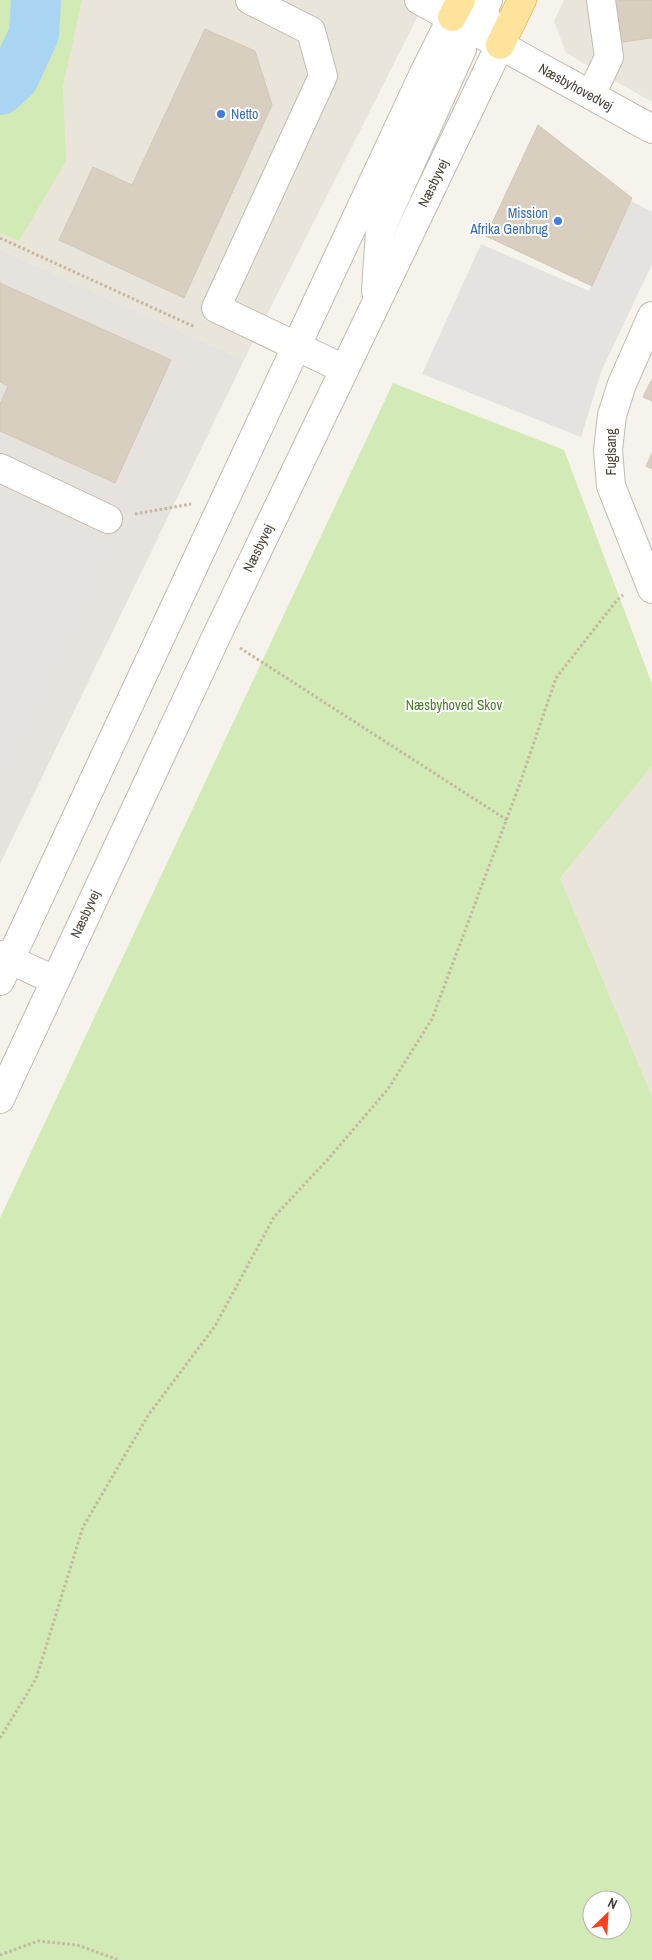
<svg xmlns="http://www.w3.org/2000/svg" width="652" height="1960" font-family="'Archivo Narrow',sans-serif">
  <rect width="100%" height="100%" fill="#f6f3ec"/>
  <g fill="#eae5da">
    <polygon points="0,0 426,0 244,360 0,249"/>
    <polygon points="564,0 652,0 652,102 566,53 554,21"/>
    <polygon points="652,766 652,1096 560,878"/>
  </g>
  <polygon fill="#e6e2dd" points="0,249 244,360 0,864"/>
  <g fill="#d2eab5" fill-rule="evenodd">
    <path d="M0,0H24C23,21 19,49 0,62Z"/>
    <path d="M46,0H82L63,86L66,161L19,241L0,233V112C45,96 43,39 46,0Z"/>
    <path d="M393,383L564,450L652,684V766L560,878L652,1096V1960H0V1218ZM592,1900H622V1930H592Z"/>
  </g>
  <g fill="#e5e3e0">
    <polygon points="631,201 652,212 652,264 601,372 581,437 422,374 481,244 589,291"/>
    <polygon points="0,492 113,544 0,788"/>
  </g>
  <g fill="none" stroke-linecap="round" stroke-linejoin="round">
    <polyline stroke="#a9d4f2" stroke-width="50" points="0,90 14,77 34,34 36,0"/>
  </g>
  <g fill="#d8cfc1" stroke="#d3c7b4">
    <polygon points="615,0 652,0 652,38 622,42"/>
    <polygon points="205,29 255,51 272,105 184,298 59,240 93,167 132,185"/>
    <polygon points="538,125 632,198 592,286 486,236"/>
    <polygon points="0,283 171,360 115,483 0,431 0,404 8,386 0,382"/>
    <polygon points="652,379 652,401 643,397"/>
    <polygon points="652,453 652,469 646,466"/>
  </g>
  <g fill="none" stroke-linecap="round" stroke-linejoin="round">
    <defs>
      <g id="minor">
        <polyline points="250,0 311,31 323,76 216,308 344,369"/>
        <polyline points="419,0 652,129"/>
        <polyline points="488,0 483,11 500,45"/>
        <polyline points="591,95 609,57 601,0"/>
        <polyline points="376,291 380,231 462,49 452,17"/>
        <polyline points="652,316 622,384 612,415 608,450 611,486 652,589"/>
        <polyline points="0,468 108,519"/>
        <polyline points="0,955 54,980"/>
        <polyline points="0,981 425,71 452,17"/>
        <polyline points="0,1099 216,637 500,45"/>
      </g>
      <g id="major">
        <polyline points="452,17 461,0"/>
        <polyline points="500,45 522,0"/>
      </g>
    </defs>
    <use href="#minor" stroke="#c2bbae" stroke-width="30"/>
    <use href="#major" stroke="#e6c16a" stroke-width="30"/>
    <g stroke="#c4b79f" stroke-width="3" stroke-dasharray="2.5 2.5" stroke-linecap="butt">
      <polyline points="0,238 195,327"/>
      <polyline points="135,514 191,504"/>
      <polyline points="240,648 507,820"/>
      <polyline points="0,1738 36,1679 83,1527 149,1414 215,1326 274,1217 328,1159 388,1089 432,1019 519,786 556,678 617,600 623,595"/>
      <polyline points="0,1955 38,1941 77,1945 119,1960"/>
    </g>
    <use href="#minor" stroke="#fff" stroke-width="28"/>
    <use href="#major" stroke="#ffe39c" stroke-width="28"/>
  </g>
  <g fill="#3f7fe0" stroke="#fff" stroke-width="2">
    <circle cx="221" cy="114" r="5"/>
    <circle cx="558" cy="221" r="5"/>
  </g>
  <g text-anchor="middle" dominant-baseline="central" stroke-width="4" stroke-linejoin="round" paint-order="stroke">
    <g font-size="14" fill="#4b4439" stroke="#fff">
      <text transform="translate(576 87) rotate(29)">Næsbyhovedvej</text>
      <text transform="translate(433 183) rotate(-64)">Næsbyvej</text>
      <text transform="translate(611 452) rotate(-90)">Fuglsang</text>
      <text transform="translate(258 548) rotate(-64)">Næsbyvej</text>
      <text transform="translate(85 914) rotate(-65)">Næsbyvej</text>
    </g>
    <g font-size="14" fill="#366cbe" stroke="#fff" text-anchor="start">
      <text x="231" y="114">Netto</text>
      <text x="548" y="213" text-anchor="end">Mission<tspan x="548" dy="16">Afrika Genbrug</tspan></text>
    </g>
    <g font-size="14" fill="#4a7f2a" stroke="#fff">
      <text x="454" y="705">Næsbyhoved Skov</text>
    </g>
  </g>
  <g transform="translate(607 1915) rotate(25)"><circle r="24" fill="#ffffff" stroke="#b7b4b0"/>
  <path d="M0-4L9 19L0 12L-9 19Z" fill="#fc3f1d"/>
  <text y="-8" font-size="14" font-weight="bold" text-anchor="middle" fill="#4b4439">N</text>
  </g>
</svg>
